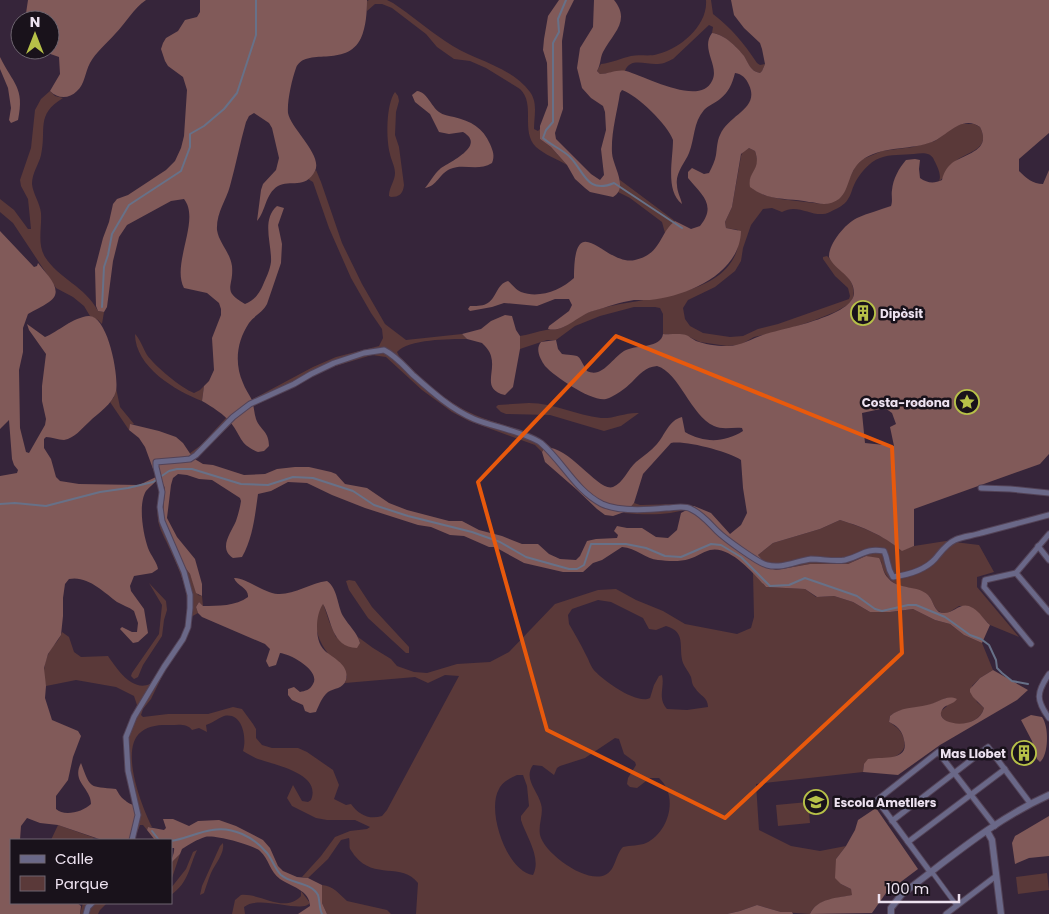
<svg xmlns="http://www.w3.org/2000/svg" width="1049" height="914" font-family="Poppins,sans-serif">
  <rect width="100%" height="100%" fill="#36253a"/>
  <g fill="#5a3939" fill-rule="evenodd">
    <path d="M369,0H387L393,3C411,15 427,29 445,41C471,60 510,65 530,92C538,103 534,116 534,129L538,131L540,129V139L551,147L567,165C557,159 545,155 536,147C520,131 536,104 520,89L486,68L470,61L454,59L437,47L426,34L392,8L382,4H375L367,11V1Z"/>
    <path d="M706,0H711L713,14C732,29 743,42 757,63L760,65L765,64L762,71L760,73C750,71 749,64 744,57C737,47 724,34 712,33L713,27L709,25L673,59C668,61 664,64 658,64C646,65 630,57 625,71C616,71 609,74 600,74L597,71L601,64C612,63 621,58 631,56C640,54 649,57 658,54C681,48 708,25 706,0Z"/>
    <path d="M50,91L55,96L63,98C35,115 47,129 41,155C39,164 32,173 32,184C33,194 40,203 41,213C42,228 37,244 45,257C58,278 86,287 98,311L104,312L102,324L98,320L90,316L84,306L73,297L56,288L13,223L0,212V199L14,210L28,229H31L28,199L21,186L20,180L31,148L35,110L41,99Z"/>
    <path d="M395,92L398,96L399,101L396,112L395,135L399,147L404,185C403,194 399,197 391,197L389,196C389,187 395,181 395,173C395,166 391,160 390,154C386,139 386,104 395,92Z"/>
    <path d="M961,124H974L980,127C991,149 970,151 957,160C950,166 947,176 939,181C942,175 937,166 934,160C931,152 922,153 914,154C903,155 890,154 880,158C869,162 859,174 854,185C852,189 851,195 848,199C845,205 836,209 830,212C814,220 799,202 782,212L772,208L763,209L751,225L743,248L741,261L735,271L715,287L688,300L683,308L685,319L690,326L703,333L730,337L743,336L758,329L778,324L849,299L850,296L848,288L835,276L823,259V257L827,256C840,269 861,282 851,303L835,312L815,320L789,329L754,337L740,345L727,346L700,342L685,335L663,334V314L660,308L655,307H634L600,316L575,326L556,340H547L520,349V336C529,335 538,331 546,330C550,329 554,330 558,329C566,327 573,320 581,315C588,312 595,310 603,308C642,297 718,298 736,253C739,246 738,237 738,230L726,228L725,222L732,207L741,156L743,151L749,148L755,151C760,166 755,168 750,180L753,189L764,195L780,199L823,204L829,203L840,197L856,165L863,159L882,151L913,147L935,141L952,128Z"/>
    <path d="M316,170L321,182L342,243L362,284L385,324L406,340L462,334L467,339C450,339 408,339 397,352L399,356C421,379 445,402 475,415C500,426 531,429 552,448L549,447L543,450L542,452L535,445L469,421L452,412L422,390L386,357L372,355L329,368L254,406L251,400L313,367L336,357L379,346L383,338L382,329L371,313L351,278L329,228L313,182L308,179Z"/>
    <polygon points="620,180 675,221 665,233 662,222 630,198 618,192"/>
    <path d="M135,334C140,339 143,348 147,355C155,366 181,388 194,393L200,390L204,386L202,401C176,391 135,367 135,334Z"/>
    <polygon points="116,388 120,407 134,424 130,425 129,430 110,402 114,397"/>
    <path d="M529,403C554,403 576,415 601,418C613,419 626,412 639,413L621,426L604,431L550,415L506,414L501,412L496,407L498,405Z"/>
    <polygon points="226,418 232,423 195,460 189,454 201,445"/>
    <path d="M162,482L165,488L163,515L184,566L190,574L198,595L202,596L203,606L199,602L196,607L198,613L191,617L151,699L143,709L141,715L143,717L168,714H208L233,707L242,709L253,724L256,729V738L262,745L272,748H298L307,752L333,770L339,785L334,799L346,805L351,804C359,815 369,820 382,816L387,810L459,676L445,675L428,683L415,677L345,683L347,676C329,655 304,632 323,603L329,621L336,637L360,643L358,637L373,648L391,659L397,666L414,672L427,673L457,664L490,662L509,652L555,604L598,590L616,589L636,600L663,611L685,624L737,634L751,628L754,617L753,572L766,587L805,589L816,597L834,596L853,602L870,612H890L913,609L935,620L950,624L964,635L982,643L993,670L980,678L972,686L977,702L984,708C980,726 944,732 940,712L947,706L946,698C941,700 935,703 930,705C917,709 901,707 890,716L889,722C897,727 902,731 904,740C909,759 878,761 864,764L863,772L756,784L759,830L791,846L820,851L846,846L836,859L841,884L851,889L853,895C839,898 816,899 810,914L781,912L757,905L740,911L727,914H416L418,883C402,862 374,880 355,856C354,855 351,850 350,849C349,846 350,841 349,838L341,840L328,859L308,878L302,877L321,856L335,837L350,831L367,829L370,827L355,820H327L316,818L292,806L287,798L293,785L302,801L308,802L311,800C322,773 274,765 258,759C253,757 248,754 243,751C247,739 243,712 224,716C218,718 213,723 206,725L207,732L199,728L192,730C187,723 178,725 170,725C160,725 149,725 141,732C119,749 142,807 152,827H148L147,830L143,825H140L134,840H129C140,816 129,793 125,768C122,746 127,724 137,705L134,696L116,687L76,680L46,686C42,672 44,659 53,646C57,642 60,638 62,632L69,637L74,652L81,657L108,656C117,669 132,692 150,684C163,664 183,642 187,618C191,591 177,565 166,541C163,535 159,527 158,520C156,508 160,494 162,482ZM598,600L611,602L643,618L649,629L656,630L666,626C687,632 678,647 683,663C685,668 689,672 691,677C692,681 692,685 695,688C700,696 708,697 708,707L687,710L667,709C657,698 665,687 662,675L659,676L654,685L650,698C637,705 602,680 593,669C590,665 589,660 586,655C581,645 575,634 569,624L568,615L572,609ZM615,738L619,739L624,754L635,762L636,765L628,778L627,784L630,787L637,788L650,778H659C679,796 669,832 646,843C640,846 630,845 623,847C615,855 616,870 605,875C586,884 544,853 540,835C538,824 544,814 541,804C538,791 523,779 533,765L542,766L554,775L557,768L560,766L585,758ZM517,775H523L527,786L529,806L521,816V820C526,836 542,858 533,875C507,872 486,811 499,789C503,781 509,779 517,775Z"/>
    <path d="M634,503L640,505L681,504L694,506C674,516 647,515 624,513Z"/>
    <path d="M840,520C865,528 882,535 902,550L914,546L946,541L979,545L994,572L977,577V587L1019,637L990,625L976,611L968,606H959L948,613C935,614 935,605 929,596C908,589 885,587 881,561L866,556L848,564H810L776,570L770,568L758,555L773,543L820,529Z"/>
    <polygon points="349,580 355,581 372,607 409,647 409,653 406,653 368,618 349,590 346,581"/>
    <polygon points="149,583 166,601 167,610 164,620 162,636 143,665 138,677 134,679 131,676 132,673 159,634 162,605"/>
    <polygon points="808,802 810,823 778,826 776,805"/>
    <polygon points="58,825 95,838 89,840 51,840"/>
    <path d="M223,843C225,853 215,864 211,873C208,880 206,887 204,893L200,895L202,886L220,846Z"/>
    <path d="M197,850C189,867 189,882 171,895V888L186,869L193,852Z"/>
    <polygon points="180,854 171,881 171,863"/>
    <polygon points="1047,873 1049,890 1018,894 1016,877"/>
    <path d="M322,885C334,886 339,894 347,901L387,910L391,914H327L322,903Z"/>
    <path d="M301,891L310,903C302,914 259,894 244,907L245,914H232L235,900L241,895C261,893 284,914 301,896Z"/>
    <polygon points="83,903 107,903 100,910 98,914 80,914"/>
  </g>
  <g fill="#815a59" fill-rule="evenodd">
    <path d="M28,0H146C133,9 126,23 115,34C106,44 96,52 90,63C85,72 85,84 77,91C69,99 58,99 50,91L60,74L59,57L39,50H50V20H25Z"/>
    <path d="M200,0H367C367,12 366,27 361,38C346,69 305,46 296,68C292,79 287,101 288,113C291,129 323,155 315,171C305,190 290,179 278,186C265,194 266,211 257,221L261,190L263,184L276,170L279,158L272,128L269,123L254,113L249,116L246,122C240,143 236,164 230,186C226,201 216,213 217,230C219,243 230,252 232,266C234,288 221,290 245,304C254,301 259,294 263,285C266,278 270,270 271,262C272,244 261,220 277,206L284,208L278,225L282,244L281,263L267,304C263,312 254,316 249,323C237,341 234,363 243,383C245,389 249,394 252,400C254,406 254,413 256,419C260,430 269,431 269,446L264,451L258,452C239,444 242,437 231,423C225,415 211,406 202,401L204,386L209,381L214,370L212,338L221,315V309L219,303L207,293L184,288C171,264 201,220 184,199L171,201L127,225L119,237L113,261L107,307L104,312L98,311L96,306L95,269L103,238L109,222L113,204L117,199L128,195L166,170L175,161L181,148L184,136L187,90L183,77L168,66L165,61L161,49L163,43L166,38L178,31L185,20L197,17L200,12Z"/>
    <path d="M559,0H574L566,16L562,41L563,109L555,133L556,139L591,174L600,180L604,175L601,149L606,130L605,112L603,106L591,98L582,88L577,68L580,48L593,27L594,0H614C631,21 613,33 603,52C600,58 601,64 597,71L600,74C609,74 617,69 626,71C645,76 700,107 712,81C720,66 700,49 712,33C724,34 737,47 744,56C749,64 750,71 760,73L762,71L765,64L762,49L760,43L744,28L734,15L731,0H1049V133L1019,159V171C1026,178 1033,184 1043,184L1049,170V454L1040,464L914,509V546L902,551C881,534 865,528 840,520L820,529L773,543L758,555L770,568L776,570L810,564H848L866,556L879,558C883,564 882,573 889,579C899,590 918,585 928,595C933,600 933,607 939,612C954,617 959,599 973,608C980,612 984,620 990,625L982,643L964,635L950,624L935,620L913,609L890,612H870L853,602L834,596L817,597L805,589L766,587C754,574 730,545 710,550C702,552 697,557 689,559C680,562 667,561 658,560C646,559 636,548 622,547L602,560L593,563L583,572H563L524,563L495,547H489L464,536L450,535L431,527L418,525L365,508L332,495L307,483L288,482L271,491L258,494C255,515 253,538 242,557L233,558C218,548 231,533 236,521C238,515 240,508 241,501L240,498L212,480L199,479L187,475L178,474L173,478L171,485L167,518L177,537L195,559L202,584V596L196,593L190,574L184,566L166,528L163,515L165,488L162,482L157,480C154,484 149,487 146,491C138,504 143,534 148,548C151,556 157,562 158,569L152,573L134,576L130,586L131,591L144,609L148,633L138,642L133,643L120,629L122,627L132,632H137L138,623L134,611C129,607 122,605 117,602C104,592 87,575 69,579L65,584L63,598V616L61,635L48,654L44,668L46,686L45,698L52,720L78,731L81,736L73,757L68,780L56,796V809C64,817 83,812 91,804C91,788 71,782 81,763C91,790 89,786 116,789C119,794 121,798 126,801C126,802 133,805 133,805C139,812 132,834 129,840H102L58,825L40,823L27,818L21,826L20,840H11V903H77L81,906L80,914H0V476L17,473L18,470L14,465L12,459L9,420L0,429V231L34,267L37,266L38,263C46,274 66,291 49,302C42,307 34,310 28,314L23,328V352L19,370L20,428L26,452L29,453L45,425L46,419L42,401V386L46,354L29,330L27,324L45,337C58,332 73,317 89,316C108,316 119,376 116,391C113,404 98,413 89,422C81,429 75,438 64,440C58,440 52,437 46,437L44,439V448L51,459L56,477L60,481L79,484L139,485L156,477L145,447L139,438L129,430L130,424L159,431L176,437L183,443L193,458L203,464L213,465L244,475L265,474L277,469L295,467H309L331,472L336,474L345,484L367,488L389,503L407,510L449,521H462L479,530L502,536L522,544H538L549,554L560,559L576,560L580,556L587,541L596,539L617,538L618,535L614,531L617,526L627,528H642L656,537L668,538L677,530L681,513L694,506L711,513L730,534L741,525L747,513L743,488L741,460C730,452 685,440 671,443L643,474L634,503L627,511L613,516L605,515L597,509L576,489L545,462L542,452L545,447C571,447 598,492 613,487C623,483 628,469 636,462C643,456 651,451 657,444C665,435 669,420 682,417L685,432C704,443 724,443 743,431L742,428C733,427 722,430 714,426C691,416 679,372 657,366C645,367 640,374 632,382C626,388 614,397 606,399C592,402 555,377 545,366C540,359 535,349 541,342L556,340L558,349L562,354C582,357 576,352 587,371C603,379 613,356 626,350C637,345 661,348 663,334C670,335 679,333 686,335C689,336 692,339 696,341C704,344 716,346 726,346C741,347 754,337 769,333C787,328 854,315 854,293C854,275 835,271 829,257C829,243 845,224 857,218C868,213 880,210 891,206C893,200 891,196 892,190C893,179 899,168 906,160L915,159L920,160L919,169L920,178C927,183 934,184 942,180C943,174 947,167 952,163C966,153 992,151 980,127C962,114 947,136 932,142C911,150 885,146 865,158C847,169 851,189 839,199C835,202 829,204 824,204C819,204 814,202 809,202C795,199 781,200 767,196C761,194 755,191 750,187C747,171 762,171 755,151L749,148L741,154L732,207L725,222L726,228L741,231C740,274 687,296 650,300C645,300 640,300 634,300C620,302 607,307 593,311C578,315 564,333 548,329L549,326L569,311L572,305L569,299H555L537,306L504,303L492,307L470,311L468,309L470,306C475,306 482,306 486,304C497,299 496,284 508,281C513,285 516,290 521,292C539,299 561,290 574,278C574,204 605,267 635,260C662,254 659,233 675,221L691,229L700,226C717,205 702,195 688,178V172L692,168L704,174L709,173C712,167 715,161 716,155C717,149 717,141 720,135C729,114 760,109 749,85C746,78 742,74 735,73C732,84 729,92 720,99C715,103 709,105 704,110C693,123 695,138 689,153C685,163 675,173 677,185C677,192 681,198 682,204C665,191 673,160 673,140C668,125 637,95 622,90L620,93C617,113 611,132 612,153C613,167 629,188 613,197L590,192L585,188L575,179L567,165L551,147L540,139V126L548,105L547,63L543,50L544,39L548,16ZM885,408L892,413L896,424L890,427L894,446L865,443L862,413Z"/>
    <path d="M0,57C13,84 25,87 18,120L11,123L9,120L11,108L8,88L0,69Z"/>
    <path d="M417,91C427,92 431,106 439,112C443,115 449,116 454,117C471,121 483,128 490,144C493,151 495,156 492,163C477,172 464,163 450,169C439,174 437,186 425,188C430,182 434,174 440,169C449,162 487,146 463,132L449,134L439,132L430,114L415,102L412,95Z"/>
    <path d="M505,315L512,316L516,330L520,336V349L513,387L505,395C481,389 496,373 491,356C490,351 485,346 482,343L467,339L462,334L481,329L491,321Z"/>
    <path d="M234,578C245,577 263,593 278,594C293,595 311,583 327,581C338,589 337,605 343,616C349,626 357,632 360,643L357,648C331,647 332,620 323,604C319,610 317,618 317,626C317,635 318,644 325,651C333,658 350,665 346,680C343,689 334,688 328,692C322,697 319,705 316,712L310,713L305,711L303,705L292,700L288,695V689L294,687L300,692C305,691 310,690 313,684C321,671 291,654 280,653L276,665L269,667L266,661L270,649L265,644L202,617L198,613L196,607L199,602L203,606C218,606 236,606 248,597C249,588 237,586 234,578Z"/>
    <path d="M993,670L1028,690L1017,700L940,745L898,775L863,772L864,764L868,759C881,756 910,762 904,740C902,730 897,726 889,722L890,716C900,707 915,708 927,705C938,703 946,694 957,699C953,705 945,704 942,710C933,725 978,732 984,708L973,697L970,692V689L980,678Z"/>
    <path d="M1031,715L1042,717C1049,726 1049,755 1040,762L1037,759L1032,741L1021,720Z"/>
    <path d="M876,808L918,869L886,893L872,913L810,914C817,898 838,898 852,895L851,889L841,884L835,878L836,859L846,846L855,830L858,820Z"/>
    <polygon points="1049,816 1049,856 1029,858 1015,864 1012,843 1015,836"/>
    <path d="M163,819H173L189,826L198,821L219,820L236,826L263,840L270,848L278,866L283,871L297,877L308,878L322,885V903L327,914H298L310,906C310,890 290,886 280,879C270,872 269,859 260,851C253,845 214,834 205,837C198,839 188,845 182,849L180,854L171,863C171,858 175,853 174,848H171V840H155L147,830L148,827L164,830L166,828Z"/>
    <polygon points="757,905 781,912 792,912 793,914 727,914 740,911"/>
  </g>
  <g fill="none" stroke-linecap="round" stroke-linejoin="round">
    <g stroke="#677188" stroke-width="2">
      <path d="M566,0L558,19L559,32L553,43V122L546,130L543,138C551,145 561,149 569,156C584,170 586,195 614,183L682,228"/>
      <polyline points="102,307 104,267 108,255 112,234 129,205 181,171 190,147 190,134 204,126 224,109 237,93 256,35 256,0"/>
      <polyline points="0,504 15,503 46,506 100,492 128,488 153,482 169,471 177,469 192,469 241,484 268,485 293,477 313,478 353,491 374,505 408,516 472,532 500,542 526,557 569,569 577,569 584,565 591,544 626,544 646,548 665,556 681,557 711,544 721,545 741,557 770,586 789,585 805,578 857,596 875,609 882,611 908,605 916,605 945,617 970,635 981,639 989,645 996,660 997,668 1002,673 1012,681 1028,684"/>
      <polyline points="152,831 159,840"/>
      <path d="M171,841C185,839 198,832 212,830C232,826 254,837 267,853C272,859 275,869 281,875C291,884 311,882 318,895C320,901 319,908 322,914"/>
    </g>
    <defs>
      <polyline id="pedestrian" points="932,872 957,906"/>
      <g id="minor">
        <polyline points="981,488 1010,489 1049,493"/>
        <polyline points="1038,546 1049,560"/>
        <polyline points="1016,573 1049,612"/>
        <polyline points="1031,644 984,587 985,580 1016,573 1049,534"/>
        <path d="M1049,674C1036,693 1036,700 1049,718"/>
        <polyline points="892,821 988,747 1030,803"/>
        <path d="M132,840L138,815L128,771L126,737L134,717L164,667L183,639L188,627L190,608V595L184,572L162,521L160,507L162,492L156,467V462L180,460L190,459L196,455L233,417L250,404L294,384L311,374L334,363L364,353L384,350C396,356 404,366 413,375C431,391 451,409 474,419C490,426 528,433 541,443C563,462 576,491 602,504C619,512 647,510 666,508C674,508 684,505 691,509C702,514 709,523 717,531C724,538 758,563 767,565C782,569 796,561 811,559C823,559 834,562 845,560C863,556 863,548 884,551C889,562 886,566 893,577C907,575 925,570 935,559C941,552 946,544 955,540C963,536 972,536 981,533C1004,527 1026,521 1049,515"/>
        <polyline points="908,842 1005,769"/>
        <polyline points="931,873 877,800 938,752 995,826"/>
        <polyline points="86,914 88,907 92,903"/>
        <polyline points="946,914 996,876"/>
      </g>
      <g id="tertiary">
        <polyline points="987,831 992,840 1001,914"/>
        <path d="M891,914V908L902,894C949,859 995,819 1049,795"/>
      </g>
    </defs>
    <use href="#pedestrian" stroke="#534357" stroke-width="5.5"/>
    <use href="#minor" stroke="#534357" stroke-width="7"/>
    <use href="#tertiary" stroke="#534357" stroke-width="8"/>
    <use href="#pedestrian" stroke="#6a6888" stroke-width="4"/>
    <use href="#minor" stroke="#6a6888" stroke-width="5"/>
    <use href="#tertiary" stroke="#6a6888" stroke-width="6"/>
  </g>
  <path fill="none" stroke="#e8590c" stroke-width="4" stroke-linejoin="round" d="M616,336L892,447L902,653L725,818L547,730L478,482Z"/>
  <defs>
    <symbol id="building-ring" viewBox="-11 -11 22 22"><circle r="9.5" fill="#19121b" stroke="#b7c148" stroke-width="1.5"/><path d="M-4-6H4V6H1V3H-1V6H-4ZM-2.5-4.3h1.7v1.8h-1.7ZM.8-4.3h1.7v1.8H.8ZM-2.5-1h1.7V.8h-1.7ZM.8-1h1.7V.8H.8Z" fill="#b7c148"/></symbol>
    <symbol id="sight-ring" viewBox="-11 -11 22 22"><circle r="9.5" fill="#19121b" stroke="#b7c148" stroke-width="1.5"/><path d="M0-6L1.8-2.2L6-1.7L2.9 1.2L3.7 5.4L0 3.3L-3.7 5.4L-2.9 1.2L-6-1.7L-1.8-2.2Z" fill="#b7c148"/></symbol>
    <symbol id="school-ring" viewBox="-11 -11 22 22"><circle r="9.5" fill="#19121b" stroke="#b7c148" stroke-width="1.5"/><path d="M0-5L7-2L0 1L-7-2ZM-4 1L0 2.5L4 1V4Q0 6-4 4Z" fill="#b7c148"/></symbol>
  </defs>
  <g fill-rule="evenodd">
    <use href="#building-ring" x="849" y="299" width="28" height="28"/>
    <use href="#sight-ring" x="953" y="388" width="28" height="28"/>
    <use href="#building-ring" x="1010" y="739" width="28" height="28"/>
    <use href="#school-ring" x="802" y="788" width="28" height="28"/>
  </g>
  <g text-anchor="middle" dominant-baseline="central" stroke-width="5" stroke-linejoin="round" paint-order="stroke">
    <g font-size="12" font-weight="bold" fill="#ede2f0" stroke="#19121b" text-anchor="start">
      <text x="880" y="313">Dipòsit</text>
      <text x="950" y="402" text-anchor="end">Costa-rodona</text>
      <text x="1006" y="753" text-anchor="end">Mas Llobet</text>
      <text x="834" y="802">Escola Ametllers</text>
    </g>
  </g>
  <rect x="10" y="839" width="162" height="65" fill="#19121b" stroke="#6e6570"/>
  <rect x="20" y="855" width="25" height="8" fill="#6a6888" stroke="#6e6570"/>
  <text x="55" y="864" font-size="15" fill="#ede2f0">Calle</text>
  <rect x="20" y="876" width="25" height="15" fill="#5a3939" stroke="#6e6570"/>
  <text x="55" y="889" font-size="15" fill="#ede2f0">Parque</text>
  <g transform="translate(35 35)"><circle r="24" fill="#19121b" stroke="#6e6570"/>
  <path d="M0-4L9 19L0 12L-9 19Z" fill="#b7c148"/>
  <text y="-8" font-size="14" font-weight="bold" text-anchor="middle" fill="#ede2f0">N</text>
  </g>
  <path d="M879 894v8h80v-8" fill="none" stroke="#ede2f0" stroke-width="2.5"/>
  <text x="886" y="894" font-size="15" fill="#ede2f0" stroke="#19121b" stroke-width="4" paint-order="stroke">100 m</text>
</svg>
